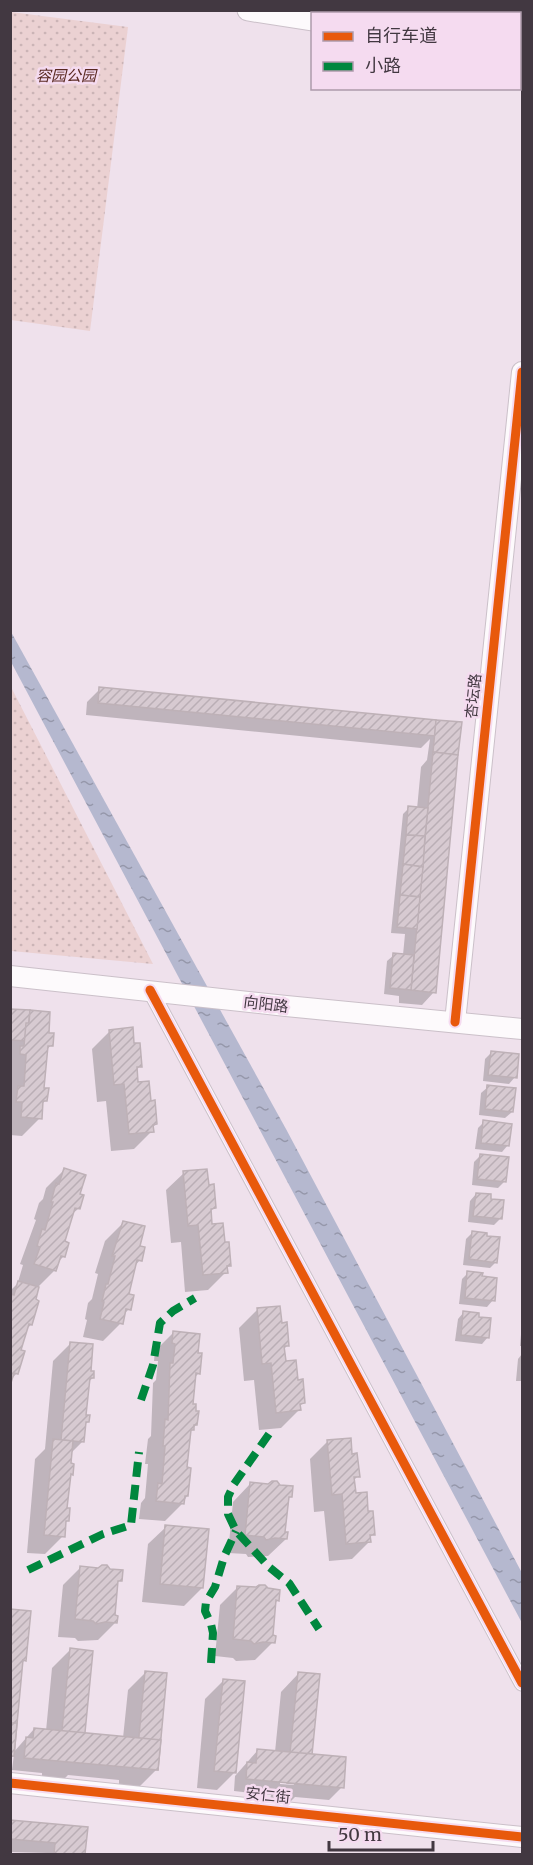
<svg xmlns="http://www.w3.org/2000/svg" width="533" height="1865" font-family="Merriweather,'Noto Sans SC',serif">
  <defs>
    <pattern id="green-dots" width="8" height="8" patternUnits="userSpaceOnUse" patternTransform="scale(1.5)"><rect width="8" height="8" fill="#ebd1d2"/><path d="M2 2h.1M6 6h.1" fill="none" stroke="#cbb4b6" stroke-width="1.8" stroke-linecap="round"/></pattern>
    <pattern id="water-ripples" width="26" height="14" patternUnits="userSpaceOnUse" patternTransform="scale(1.5)"><rect width="26" height="14" fill="#b5b8cf"/><path d="M2 4q2-2 4 0t4 0M15 11q2-2 4 0t4 0" fill="none" stroke="#9597aa"/></pattern>
    <pattern id="building-hatch" width="6" height="6" patternUnits="userSpaceOnUse" patternTransform="scale(1.5)"><rect width="6" height="6" fill="#d7cad1"/><path d="M-1 1l2-2M0 6l6-6M5 7l2-2" fill="none" stroke="#baaeb5"/></pattern>
  </defs>
  <rect width="100%" height="100%" fill="#efe1ec"/>
  <g fill="url(#green-dots)">
    <polygon points="11,12 128,27 90,331 11,320"/>
    <polygon points="10,687 11,687 153,964 11,951"/>
  </g>
  <polygon fill="url(#water-ripples)" points="10,630 286,1129 522,1573 522,1623 11,662"/>
  <g fill="#0003" fill-rule="evenodd">
    <polygon points="100,689 460,724 434,992 422,1005 399,1003 399,996 384,994 387,961 394,955 403,955 405,934 391,933 403,814 409,808 417,809 421,767 427,760 430,739 421,748 86,715 87,702"/>
    <polygon points="10,1010 49,1013 47,1034 51,1045 46,1051 43,1089 46,1100 41,1105 40,1118 22,1136 10,1135"/>
    <polygon points="110,1031 133,1045 140,1066 136,1071 137,1084 149,1102 156,1124 152,1128 152,1131 134,1149 111,1151 106,1101 97,1102 92,1049"/>
    <polygon points="491,1053 515,1077 509,1084 483,1081 485,1059"/>
    <polygon points="488,1087 512,1112 505,1118 479,1115 481,1093"/>
    <polygon points="484,1122 508,1145 502,1152 475,1149 478,1128"/>
    <polygon points="480,1156 504,1182 498,1188 472,1185 474,1162"/>
    <polygon points="64,1170 78,1195 78,1209 71,1215 63,1242 64,1256 57,1263 55,1270 38,1287 31,1325 25,1330 19,1351 17,1373 10,1381 10,1291 19,1282 18,1282 23,1265 20,1264 36,1220 34,1219 39,1203 43,1199 46,1188"/>
    <polygon points="184,1173 207,1187 215,1207 210,1212 211,1226 223,1244 230,1265 226,1269 226,1272 208,1290 185,1292 181,1242 171,1243 166,1190"/>
    <polygon points="476,1194 489,1200 501,1218 494,1225 468,1222 470,1201"/>
    <polygon points="123,1223 138,1247 140,1260 134,1267 128,1296 129,1309 123,1315 121,1323 103,1341 83,1337 87,1320 85,1319 88,1303 92,1299 98,1274 95,1273 105,1241"/>
    <polygon points="472,1233 496,1262 490,1268 463,1265 466,1239"/>
    <polygon points="468,1273 481,1277 493,1300 487,1307 459,1304 462,1279"/>
    <polygon points="257,1310 281,1324 288,1345 283,1350 284,1363 297,1381 303,1403 299,1407 299,1410 281,1428 259,1430 254,1380 244,1381 239,1328"/>
    <polygon points="464,1312 488,1337 482,1344 455,1341 458,1319"/>
    <polygon points="522,1323 522,1346 520,1346"/>
    <polygon points="173,1333 199,1373 194,1378 192,1405 196,1425 189,1433 186,1469 187,1496 183,1503 165,1521 139,1519 141,1503 145,1498 148,1464 145,1464 148,1439 151,1436 153,1383 156,1380 158,1361 154,1361 155,1351"/>
    <polygon points="71,1343 93,1378 88,1382 85,1416 88,1422 84,1425 83,1441 71,1453 70,1465 72,1474 69,1477 66,1509 68,1520 64,1524 63,1536 45,1554 27,1553 35,1459 45,1449 53,1361"/>
    <polygon points="522,1354 522,1381 516,1381 518,1359"/>
    <polygon points="328,1441 351,1456 358,1476 353,1481 355,1495 367,1513 374,1534 369,1538 370,1541 352,1559 329,1561 324,1511 314,1512 310,1459"/>
    <polygon points="250,1484 269,1485 290,1497 287,1500 283,1533 286,1539 268,1556 248,1557 246,1554 228,1553 233,1502"/>
    <polygon points="166,1527 202,1588 184,1606 142,1602 148,1544"/>
    <polygon points="80,1568 120,1580 116,1584 113,1617 116,1622 98,1640 78,1641 75,1638 58,1637 63,1585"/>
    <polygon points="238,1587 278,1600 274,1604 271,1636 273,1642 255,1660 236,1661 233,1658 215,1656 220,1605"/>
    <polygon points="10,1610 25,1660 21,1664 13,1753 34,1729 46,1731 52,1668 70,1650 83,1734 123,1738 128,1690 146,1672 156,1770 138,1788 119,1786 119,1780 68,1775 63,1780 42,1779 42,1773 12,1770 14,1754 10,1757"/>
    <path d="M298,1674L310,1755L342,1787L329,1800L295,1797L290,1802L270,1800L271,1795L234,1791L235,1776L258,1750L275,1752L281,1692ZM280,1781L294,1782V1785L280,1784Z"/>
    <polygon points="223,1681 235,1772 217,1790 197,1788 205,1699"/>
    <polygon points="10,1821 86,1828 84,1854 10,1852"/>
  </g>
  <g fill="url(#building-hatch)" stroke="#beb1b7" stroke-width="1.5">
    <polygon points="99,687 436,720 435,736 98,703"/>
    <polygon points="436,720 462,722 458,755 433,752"/>
    <polygon points="433,752 458,755 436,993 411,990"/>
    <polygon points="408,806 428,808 425,836 406,835"/>
    <polygon points="406,835 425,836 423,867 403,864"/>
    <polygon points="403,864 423,867 420,897 400,895"/>
    <polygon points="400,895 420,897 417,929 397,927"/>
    <polygon points="393,953 414,955 411,990 390,988"/>
    <polygon points="10,1009 30,1010 27,1041 10,1040"/>
    <polygon points="30,1010 50,1012 49,1033 54,1033 53,1046 48,1046 44,1088 49,1088 47,1101 43,1101 42,1119 21,1117 22,1102 16,1102 18,1086 24,1086 26,1055 20,1054 20,1046 24,1046 26,1023 29,1023"/>
    <polygon points="133,1027 134,1043 140,1043 142,1067 137,1067 138,1082 149,1081 151,1101 155,1100 157,1124 153,1125 154,1132 129,1134 124,1084 114,1085 109,1030"/>
    <polygon points="491,1051 519,1054 517,1078 488,1075"/>
    <polygon points="487,1085 516,1088 513,1112 485,1109"/>
    <polygon points="483,1120 512,1124 509,1146 481,1143"/>
    <polygon points="480,1154 509,1157 506,1182 477,1179"/>
    <polygon points="64,1168 86,1175 80,1194 84,1195 80,1209 75,1208 65,1241 69,1243 65,1257 61,1256 56,1271 34,1264 40,1247 37,1246 42,1229 45,1230 53,1202 51,1202 56,1183 59,1184"/>
    <polygon points="207,1169 209,1185 214,1184 216,1208 211,1209 212,1224 223,1223 225,1242 229,1242 231,1266 227,1266 228,1273 203,1275 198,1225 188,1226 183,1171"/>
    <polygon points="476,1193 491,1194 491,1199 504,1200 502,1219 473,1216"/>
    <polygon points="123,1221 145,1226 140,1246 145,1247 142,1261 137,1260 129,1294 134,1295 131,1310 126,1309 123,1324 100,1319 104,1302 102,1301 106,1284 108,1284 115,1256 112,1256"/>
    <polygon points="472,1231 487,1233 487,1236 500,1237 497,1263 469,1259"/>
    <polygon points="467,1271 483,1273 482,1276 497,1278 495,1301 465,1298"/>
    <polygon points="18,1281 39,1287 36,1299 39,1301 32,1325 29,1324 21,1350 25,1351 18,1374 14,1373 10,1386 10,1301 12,1294 14,1295"/>
    <polygon points="280,1306 282,1323 287,1322 289,1346 284,1346 286,1361 296,1360 298,1380 303,1379 305,1403 300,1404 301,1410 276,1413 271,1363 262,1364 257,1308"/>
    <polygon points="463,1311 479,1313 479,1317 491,1318 489,1338 461,1335"/>
    <polygon points="173,1331 200,1334 198,1353 202,1353 200,1374 196,1373 193,1404 196,1404 196,1411 199,1411 197,1425 194,1425 194,1430 191,1430 187,1467 191,1468 188,1496 185,1496 184,1504 156,1501 158,1483 162,1484 165,1446 163,1446 165,1419 168,1420 170,1363 173,1363 175,1344 172,1343"/>
    <polygon points="70,1342 93,1344 91,1371 94,1371 94,1378 90,1378 86,1415 90,1415 89,1422 86,1422 84,1442 61,1440"/>
    <polygon points="351,1438 352,1454 357,1453 360,1477 354,1477 356,1493 367,1492 368,1511 373,1511 375,1535 370,1535 371,1542 346,1544 342,1494 332,1495 327,1440"/>
    <polygon points="53,1439 73,1441 71,1463 74,1464 73,1475 71,1474 67,1508 70,1508 69,1521 66,1521 65,1537 44,1535"/>
    <polygon points="272,1481 277,1481 280,1485 293,1486 292,1497 289,1497 285,1532 288,1532 287,1539 275,1538 266,1540 264,1537 245,1535 250,1482 268,1484"/>
    <polygon points="165,1525 209,1529 203,1588 160,1584"/>
    <polygon points="102,1565 107,1565 110,1569 123,1570 122,1581 118,1581 115,1615 118,1616 117,1623 105,1622 96,1624 93,1621 75,1619 80,1566 98,1568"/>
    <polygon points="259,1585 265,1585 268,1588 280,1590 279,1601 276,1600 273,1635 276,1636 275,1643 263,1642 254,1644 251,1641 233,1639 237,1586 256,1587"/>
    <polygon points="10,1609 31,1611 26,1661 23,1660 14,1756 10,1756"/>
    <polygon points="70,1648 93,1651 82,1763 59,1761"/>
    <polygon points="145,1671 167,1673 158,1770 136,1768"/>
    <polygon points="298,1672 320,1674 309,1785 287,1783"/>
    <polygon points="223,1679 245,1681 236,1773 214,1771"/>
    <polygon points="10,1723 17,1723 14,1756 10,1756"/>
    <polygon points="34,1728 161,1740 158,1770 24,1758 26,1737 33,1738"/>
    <polygon points="257,1749 346,1757 344,1788 246,1779 247,1762 256,1763"/>
    <polygon points="10,1820 88,1827 85,1854 54,1854 55,1843 10,1839"/>
  </g>
  <g fill="none" stroke-linecap="round" stroke-linejoin="round">
    <defs>
      <polyline id="minor" points="150,990 522,1683"/>
      <g id="tertiary">
        <polyline points="10,976 286,1006 522,1029"/>
        <polyline points="455,1022 522,372"/>
        <polyline points="10,1783 522,1837"/>
      </g>
      <g id="secondary">
        <polyline points="248,10 312,20"/>
        <polyline points="362,10 383,14"/>
        <polyline points="520,33 522,33"/>
        <polyline points="520,49 522,49"/>
      </g>
    </defs>
    <use href="#minor" stroke="#cbc0c9" stroke-width="17"/>
    <use href="#tertiary" stroke="#cbc0c9" stroke-width="22"/>
    <use href="#secondary" stroke="#cbc0c9" stroke-width="23"/>
    <use href="#minor" stroke="#fdfafc" stroke-width="15"/>
    <use href="#tertiary" stroke="#fdfafc" stroke-width="20"/>
    <use href="#secondary" stroke="#fdfafc" stroke-width="21"/>
    <g stroke="#00873e" stroke-width="8" stroke-dasharray="15 8" stroke-linecap="butt">
      <polyline points="141,1400 153,1365 160,1323 173,1311 195,1298"/>
      <polyline points="269,1434 234,1484 228,1497 228,1514 236,1531 269,1567 289,1583 319,1629"/>
      <polyline points="28,1570 103,1534 131,1525 139,1452"/>
      <polyline points="211,1663 213,1633 211,1624 205,1611 206,1602 215,1587 224,1557 236,1531"/>
    </g>
    <defs>
      <g id="cycleway">
        <polyline points="150,990 522,1683"/>
        <polyline points="455,1022 522,372"/>
        <polyline points="10,1783 522,1837"/>
      </g>
    </defs>
    <use href="#cycleway" stroke="#f5dbf0" stroke-width="13"/>
    <use href="#cycleway" stroke="#e8590c" stroke-width="9"/>
  </g>
  <g text-anchor="middle" dominant-baseline="central" stroke-width="5" stroke-linejoin="round" paint-order="stroke">
    <g font-size="15" font-style="italic" fill="#592920" stroke="#f5dbf0">
      <text x="66" y="75">容园公园</text>
    </g>
    <g font-size="15" fill="#423841" stroke="#f5dbf0">
      <text transform="translate(473 696) rotate(-84)">杏坛路</text>
      <text transform="translate(266 1004) rotate(7)">向阳路</text>
      <text transform="translate(268 1795) rotate(6)">安仁街</text>
    </g>
  </g>
  <rect width="533" height="1865" fill="none" stroke="#423841" stroke-width="24"/>
  <rect x="311" y="12" width="210" height="78" fill="#f5dbf0" stroke="#ad9aaa" stroke-width="1.5"/>
  <rect x="323" y="32" width="30" height="9" fill="#e8590c" stroke="#ad9aaa" stroke-width="1.5"/>
  <text x="365" y="42" font-size="18" fill="#423841">自行车道</text>
  <rect x="323" y="62" width="30" height="9" fill="#00873e" stroke="#ad9aaa" stroke-width="1.5"/>
  <text x="365" y="72" font-size="18" fill="#423841">小路</text>
  <path d="M329 1841v9h104v-9" fill="none" stroke="#423841" stroke-width="3"/>
  <text x="338" y="1841" font-size="18" fill="#423841" stroke="#f5dbf0" stroke-width="4.5" paint-order="stroke">50 m</text>
</svg>
